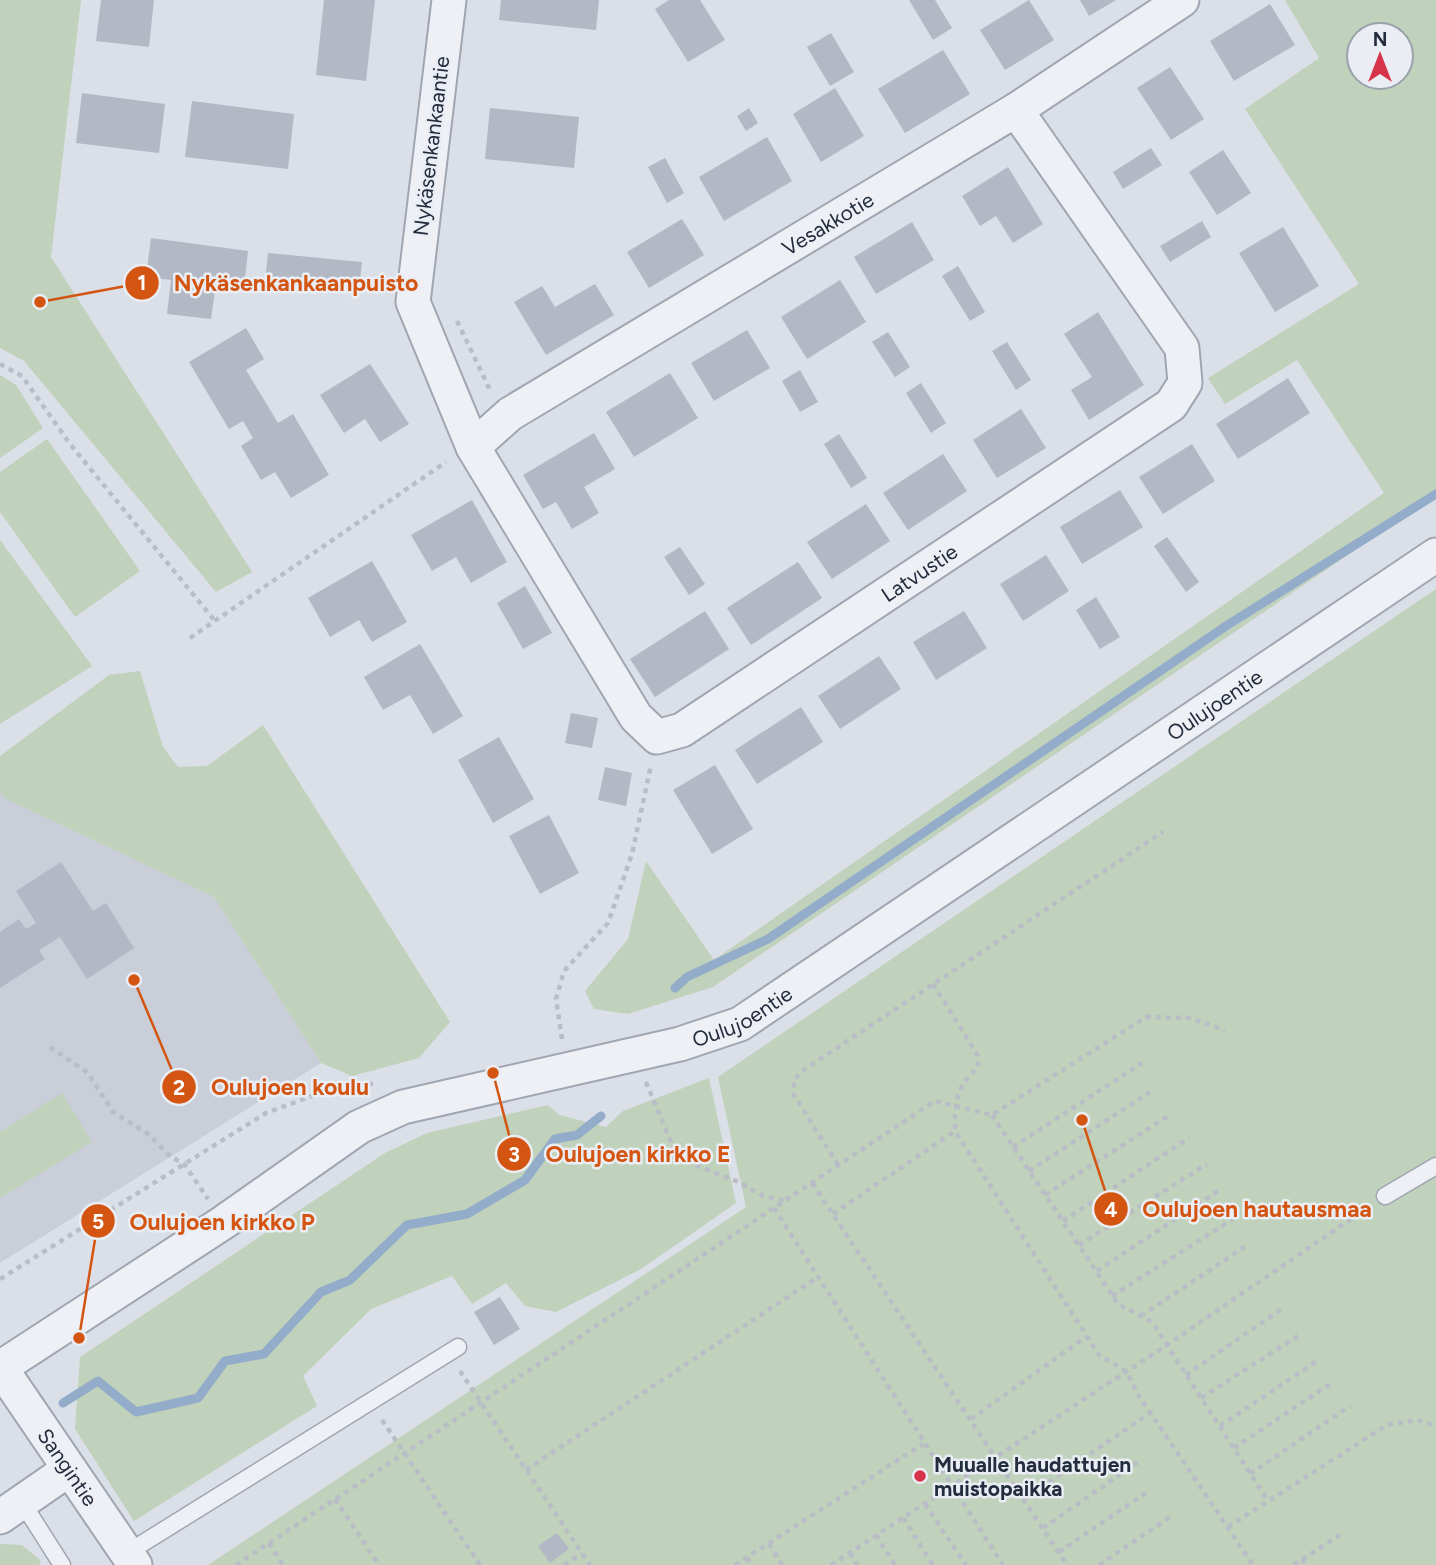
<svg xmlns="http://www.w3.org/2000/svg" width="1436" height="1565" font-family="Figtree,sans-serif">
  <rect width="100%" height="100%" fill="#dbdfe7"/>
  <polygon fill="#c9ced9" points="0,792 4,798 214,897 321,1063 0,1263"/>
  <g fill="#c0d1bc" fill-rule="evenodd">
    <polygon points="0,0 81,0 51,257 252,572 216,592 24,361 0,348"/>
    <path d="M1285,0H1436V495L713,987L628,1014L594,1009L585,991L628,939L646,861L714,960L1384,493L1297,360L1225,404L1208,378L1359,284L1245,109L1319,58ZM1401,35V77H1359V35Z"/>
    <polygon points="0,375 16,385 43,428 0,458"/>
    <polygon points="47,439 140,571 75,617 0,512 0,472"/>
    <polygon points="0,540 92,666 0,724"/>
    <polygon points="1436,589 1436,1565 208,1565 746,1207 718,1077"/>
    <polygon points="140,671 163,747 178,767 207,766 263,725 450,1022 419,1058 352,1076 321,1063 214,897 4,798 0,792 0,756 109,675"/>
    <polygon points="709,1078 736,1203 641,1269 556,1312 525,1306 506,1283 472,1304 452,1276 371,1309 303,1376 317,1406 134,1521 75,1429 80,1357 385,1153 427,1133 548,1105 559,1115 606,1127 623,1111"/>
    <polygon points="62,1093 92,1142 0,1198 0,1132"/>
    <polygon points="0,1544 22,1545 41,1561 39,1565 0,1565"/>
  </g>
  <g fill="none" stroke-linecap="round" stroke-linejoin="round">
    <g stroke="#93acca" stroke-width="9">
      <polyline points="675,988 687,977 768,939 1226,626 1436,494"/>
      <polyline points="63,1403 98,1381 136,1412 198,1398 225,1361 264,1354 321,1292 350,1280 407,1225 467,1214 525,1180 555,1139 577,1135 601,1116"/>
    </g>
  </g>
  <g fill="#b2b8c4">
    <polygon points="101,0 154,0 149,47 96,41"/>
    <polygon points="324,0 375,0 366,81 316,75"/>
    <polygon points="501,0 599,0 596,30 499,20"/>
    <polygon points="669,0 700,0 725,40 688,62 655,9"/>
    <polygon points="909,0 935,0 952,28 933,40"/>
    <polygon points="1029,0 1054,40 1005,70 980,30"/>
    <polygon points="1080,0 1116,0 1089,16"/>
    <polygon points="1270,4 1295,45 1234,81 1210,41"/>
    <polygon points="831,33 854,72 830,86 807,47"/>
    <polygon points="943,50 970,94 905,133 878,89"/>
    <polygon points="1170,67 1204,119 1171,140 1137,88"/>
    <polygon points="835,88 864,136 821,162 793,114"/>
    <polygon points="82,93 165,104 159,153 76,143"/>
    <polygon points="192,101 294,114 288,169 185,157"/>
    <polygon points="490,108 579,117 574,168 485,159"/>
    <polygon points="749,108 758,123 746,131 737,116"/>
    <polygon points="767,137 792,181 724,221 699,177"/>
    <polygon points="1151,148 1162,165 1123,189 1113,172"/>
    <polygon points="1223,150 1251,193 1217,215 1189,172"/>
    <polygon points="665,158 684,193 667,203 648,167"/>
    <polygon points="1008,167 1043,224 1013,243 996,216 980,226 962,196"/>
    <polygon points="682,219 704,255 649,288 627,252"/>
    <polygon points="1202,221 1211,237 1170,262 1160,246"/>
    <polygon points="912,222 934,260 876,294 854,257"/>
    <polygon points="1283,227 1319,286 1275,312 1239,253"/>
    <polygon points="151,238 248,251 244,287 216,284 211,319 167,314 171,280 146,277"/>
    <polygon points="268,253 362,262 359,291 265,281"/>
    <polygon points="958,266 985,312 970,321 942,276"/>
    <polygon points="840,280 866,322 807,359 781,317"/>
    <polygon points="595,284 614,315 546,355 514,302 542,286 555,307"/>
    <polygon points="1098,312 1144,385 1089,420 1071,390 1092,377 1064,334"/>
    <polygon points="246,328 264,359 246,370 278,423 293,414 329,475 291,498 275,472 261,480 241,446 253,438 243,421 229,429 189,362"/>
    <polygon points="747,330 770,368 714,401 691,363"/>
    <polygon points="888,332 910,367 895,377 872,342"/>
    <polygon points="1007,342 1031,380 1016,390 992,351"/>
    <polygon points="370,364 409,424 380,442 365,419 344,433 320,395"/>
    <polygon points="800,370 818,402 800,412 782,381"/>
    <polygon points="670,373 698,418 634,457 606,412"/>
    <polygon points="1288,378 1310,413 1238,459 1216,424"/>
    <polygon points="921,383 946,423 931,433 906,393"/>
    <polygon points="1021,409 1046,448 997,478 973,440"/>
    <polygon points="594,433 615,469 584,487 599,513 572,529 556,502 543,509 523,475"/>
    <polygon points="839,434 867,478 851,488 824,444"/>
    <polygon points="1192,444 1215,481 1163,514 1139,477"/>
    <polygon points="943,454 967,491 908,530 883,493"/>
    <polygon points="1120,490 1143,527 1082,564 1060,527"/>
    <polygon points="472,500 507,562 471,583 456,557 432,571 411,535"/>
    <polygon points="866,504 890,541 832,579 807,542"/>
    <polygon points="1167,537 1199,582 1186,592 1154,546"/>
    <polygon points="680,547 705,584 689,595 664,557"/>
    <polygon points="1046,555 1069,591 1023,621 1000,584"/>
    <polygon points="372,561 407,622 372,642 359,620 330,637 308,598"/>
    <polygon points="798,562 822,598 751,645 727,608"/>
    <polygon points="525,586 552,633 523,649 497,603"/>
    <polygon points="1096,597 1120,637 1100,649 1076,610"/>
    <polygon points="705,611 729,649 655,697 630,659"/>
    <polygon points="964,611 987,648 936,680 913,642"/>
    <polygon points="420,644 463,716 433,734 410,695 383,710 364,677"/>
    <polygon points="879,656 901,689 840,729 818,696"/>
    <polygon points="801,707 823,742 757,784 735,750"/>
    <polygon points="571,713 598,718 592,748 565,743"/>
    <polygon points="499,737 534,799 493,823 458,760"/>
    <polygon points="715,765 753,829 712,854 673,790"/>
    <polygon points="605,767 632,773 626,806 598,800"/>
    <polygon points="549,815 579,873 540,894 509,836"/>
    <polygon points="61,862 93,911 106,903 134,948 87,979 60,937 39,950 45,959 0,988 0,932 19,919 26,929 36,923 16,891"/>
    <polygon points="500,1297 520,1329 494,1345 474,1312"/>
    <polygon points="557,1533 569,1549 550,1563 538,1546"/>
  </g>
  <g fill="none" stroke-linecap="round" stroke-linejoin="round">
    <defs>
      <g id="service">
        <polyline points="1385,1196 1436,1166"/>
        <polyline points="22,1502 62,1565"/>
        <polyline points="127,1553 458,1347"/>
      </g>
      <g id="minor">
        <path id="s1" d="M449,0L413,302L473,447L636,717L657,737L682,730L1171,405L1185,383L1182,348L1016,110"/>
        <path id="s2" d="M473,447L510,414L1016,110L1182,0"/>
        <path id="s3" d="M0,1367L135,1565"/>
        <path id="s4" d="M0,1368L224,1222L359,1127L403,1107L680,1044L740,1024L1436,555"/>
        <polyline points="0,1517 68,1470"/>
      </g>
    </defs>
    <use href="#service" stroke="#a0a6b1" stroke-width="19"/>
    <use href="#minor" stroke="#a0a6b1" stroke-width="37"/>
    <g stroke="#b9bdc5" stroke-width="4.5" stroke-dasharray="5 5" stroke-linecap="butt">
      <polyline points="457,321 491,392"/>
      <polyline points="0,364 22,376 70,444 215,621"/>
      <polyline points="190,638 446,462"/>
      <path d="M933,984L978,1056V1067C955,1089 955,1101 955,1131L1099,1355L1126,1371L1139,1396L1253,1565"/>
      <polyline points="562,1039 556,999 564,971 608,923 632,854 651,765"/>
      <polyline points="50,1047 88,1073 113,1112 148,1134 170,1156 184,1164 208,1199"/>
      <polyline points="646,1082 673,1147 690,1163 741,1183 761,1195 785,1201"/>
      <polyline points="992,1115 1118,1304 1152,1322 1268,1501"/>
      <polyline points="1013,1147 1142,1063"/>
      <polyline points="838,1165 794,1095 794,1080 805,1069 1163,832"/>
      <polyline points="1029,1171 1150,1092"/>
      <polyline points="812,1183 1067,1565"/>
      <polyline points="1045,1195 1168,1116"/>
      <polyline points="774,1208 1003,1565"/>
      <polyline points="833,1214 955,1131"/>
      <polyline points="1063,1221 1189,1138"/>
      <polyline points="1079,1245 1207,1164"/>
      <polyline points="1097,1271 1221,1189"/>
      <polyline points="0,1279 266,1113 320,1093 376,1083"/>
      <polyline points="1112,1296 1239,1215"/>
      <polyline points="1141,1316 1249,1244"/>
      <polyline points="460,1371 590,1565"/>
      <polyline points="1186,1375 1283,1308"/>
      <polyline points="1201,1398 1301,1334"/>
      <polyline points="971,1419 1087,1336"/>
      <polyline points="382,1420 480,1565"/>
      <polyline points="1220,1426 1317,1361"/>
      <polyline points="1234,1448 1333,1382"/>
      <polyline points="526,1470 818,1277"/>
      <polyline points="1250,1474 1350,1406"/>
      <polyline points="335,1499 379,1565"/>
      <polyline points="1024,1499 1150,1413"/>
      <polyline points="925,1504 966,1565"/>
      <polyline points="903,1518 933,1565"/>
      <polyline points="1228,1527 1387,1425 1417,1420 1436,1426"/>
      <polyline points="1043,1528 1138,1462"/>
      <polyline points="876,1535 895,1565"/>
      <polyline points="269,1543 283,1565"/>
      <polyline points="769,1544 782,1565"/>
      <polyline points="1059,1552 1150,1490"/>
      <polyline points="850,1553 857,1565"/>
      <polyline points="747,1558 752,1565"/>
      <polyline points="1302,1559 1307,1565"/>
      <polyline points="236,1565 935,1101 992,1115 1146,1017 1189,1018 1225,1030"/>
      <polyline points="564,1565 582,1553"/>
      <polyline points="735,1565 923,1444"/>
      <polyline points="831,1565 1167,1345 1367,1208"/>
      <polyline points="1099,1565 1173,1515"/>
      <polyline points="1294,1565 1341,1534"/>
    </g>
    <use href="#service" stroke="#eef0f5" stroke-width="16"/>
    <use href="#minor" stroke="#eef0f5" stroke-width="33"/>
  </g>
  <circle fill="#d63549" stroke="#eaeef4" stroke-width="2.5" cx="920" cy="1476" r="7"/>
  <g text-anchor="middle" dominant-baseline="central" stroke-width="5" stroke-linejoin="round" paint-order="stroke">
    <g font-size="21" fill="#242d3e" stroke="#eaeef4">
      <text transform="translate(431 146) rotate(-83)">Nykäsenkankaantie</text>
      <text stroke="none"><textPath href="#s2" startOffset="420">Vesakkotie</textPath></text>
      <text stroke="none"><textPath href="#s1" startOffset="1116">Latvustie</textPath></text>
      <text stroke="none"><textPath href="#s4" startOffset="1400">Oulujoentie</textPath></text>
      <text stroke="none"><textPath href="#s4" startOffset="833">Oulujoentie</textPath></text>
      <text stroke="none"><textPath href="#s3" startOffset="121">Sangintie</textPath></text>
    </g>
    <g font-size="21" font-weight="bold" fill="#242d3e" stroke="#eaeef4" text-anchor="start">
      <text x="934" y="1464">Muualle haudattujen<tspan x="934" dy="24">muistopaikka</tspan></text>
    </g>
  </g>
  <path fill="none" stroke="#d45511" stroke-width="2.5" d="M40 302L142 283M134 980L179 1087M493 1073L514 1154M1082 1120L1111 1209M79 1338L98 1221"/>
  <g fill="#d45511" stroke="#eaeef4" stroke-width="2.5">
    <circle cx="40" cy="302" r="7"/>
    <circle cx="134" cy="980" r="7"/>
    <circle cx="493" cy="1073" r="7"/>
    <circle cx="1082" cy="1120" r="7"/>
    <circle cx="79" cy="1338" r="7"/>
    <circle cx="142" cy="283" r="18"/>
    <circle cx="179" cy="1087" r="18"/>
    <circle cx="514" cy="1154" r="18"/>
    <circle cx="1111" cy="1209" r="18"/>
    <circle cx="98" cy="1221" r="18"/>
  </g>
  <g font-size="21" text-anchor="middle" font-weight="bold" fill="#fff">
    <text x="142" y="290">1</text>
    <text x="179" y="1095">2</text>
    <text x="514" y="1162">3</text>
    <text x="1111" y="1217">4</text>
    <text x="98" y="1229">5</text>
  </g>
  <g font-size="23" text-anchor="middle" font-weight="bold" fill="#d45511" stroke="#eaeef4" stroke-width="5" stroke-linejoin="round" paint-order="stroke">
    <text x="296" y="291">Nykäsenkankaanpuisto</text>
    <text x="290" y="1095">Oulujoen koulu</text>
    <text x="638" y="1162">Oulujoen kirkko E</text>
    <text x="1257" y="1217">Oulujoen hautausmaa</text>
    <text x="222" y="1230">Oulujoen kirkko P</text>
  </g>
  <g transform="translate(1380 56)"><circle r="33" fill="#eaeef4" stroke="#9ba1ab" stroke-width="2"/>
  <path d="M0-5L12 26L0 18L-12 26Z" fill="#d63549"/>
  <text y="-10" font-size="19" font-weight="bold" text-anchor="middle" fill="#242d3e">N</text>
  </g>
</svg>
